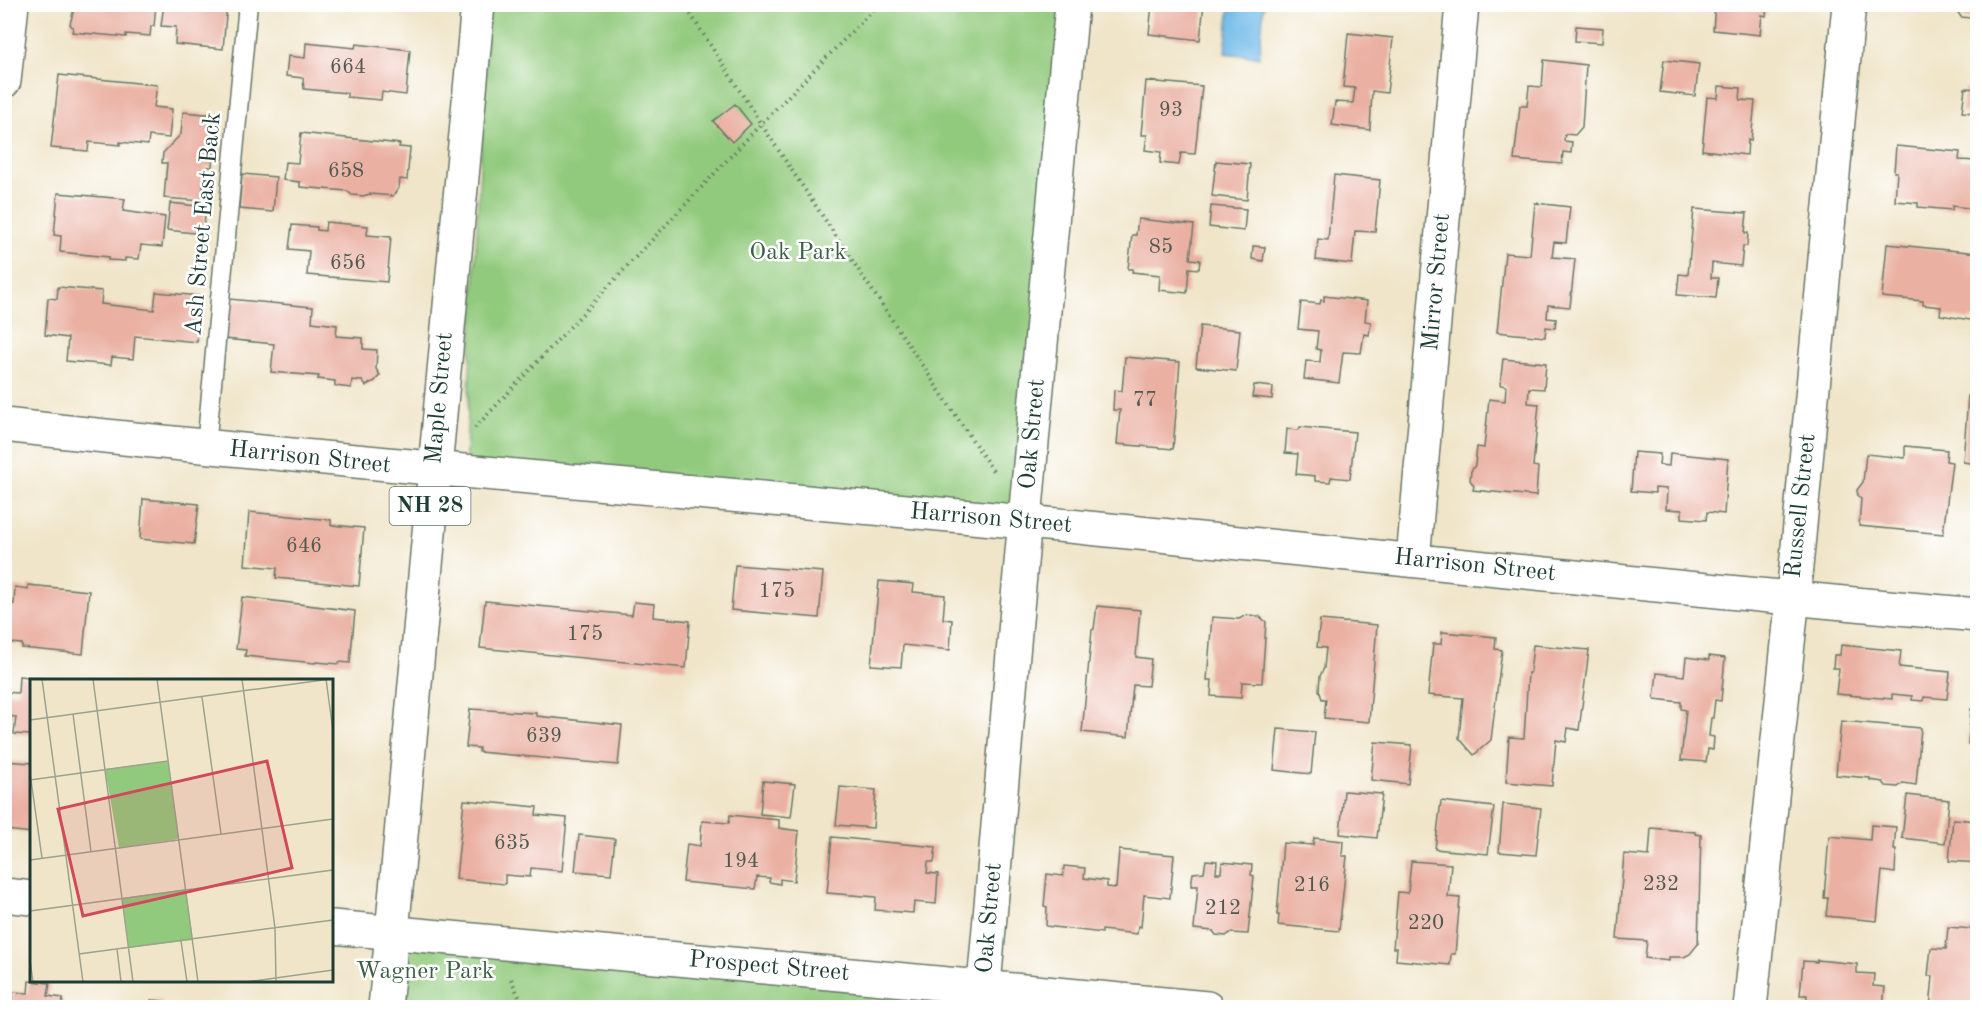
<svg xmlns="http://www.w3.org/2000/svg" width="1982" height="1012" font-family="'Old Standard TT',serif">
  <rect width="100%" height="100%" fill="#fff"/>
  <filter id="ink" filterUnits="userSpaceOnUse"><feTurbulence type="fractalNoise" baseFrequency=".0167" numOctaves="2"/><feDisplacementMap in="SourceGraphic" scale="12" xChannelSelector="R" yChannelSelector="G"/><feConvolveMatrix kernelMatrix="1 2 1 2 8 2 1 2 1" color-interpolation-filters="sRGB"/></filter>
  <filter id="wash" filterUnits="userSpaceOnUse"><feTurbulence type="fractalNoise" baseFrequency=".008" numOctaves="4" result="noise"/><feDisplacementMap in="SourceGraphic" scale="24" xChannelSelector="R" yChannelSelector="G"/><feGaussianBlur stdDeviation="1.35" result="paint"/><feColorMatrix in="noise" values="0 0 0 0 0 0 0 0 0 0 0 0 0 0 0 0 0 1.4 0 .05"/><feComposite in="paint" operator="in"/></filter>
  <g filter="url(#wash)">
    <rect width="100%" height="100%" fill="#f0e5c9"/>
    <g fill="#92ca7d" stroke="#588458" stroke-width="1.5">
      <polygon points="488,5 1072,5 1025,518 465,473"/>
      <polygon points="392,931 984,986 983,1008 385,1008"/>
    </g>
    <polygon fill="#6fbae8" stroke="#477c8e" stroke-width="1.5" points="1230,5 1264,5 1259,57 1225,53"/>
    <g id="blocks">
      <g fill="#eab0a2">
        <polygon points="164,4 227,4 223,49 175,44 176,27 161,26"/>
        <polygon points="1152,4 1204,4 1200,40 1149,34"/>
        <polygon points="1715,4 1767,4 1766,16 1762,15 1760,35 1713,30"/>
        <polygon points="1921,4 1978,4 1978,12 1971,18 1961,17 1957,11 1921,7"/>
        <polygon points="75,5 156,5 154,26 151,26 150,36 126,34 126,37 72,32 73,28 70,24"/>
        <polygon points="1576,26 1603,28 1602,43 1575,41"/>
        <polygon points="1348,33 1393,38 1387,93 1372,91 1370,130 1332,125 1335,102 1353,103 1355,88 1343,87"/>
        <polygon points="306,43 355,48 356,44 410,50 406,95 382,92 381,100 347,97 347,93 304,89 303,78 286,76 288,56 305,58"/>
        <polygon points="1544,60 1586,65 1582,127 1575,135 1565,134 1564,141 1572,142 1571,153 1563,152 1562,164 1514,160 1520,106 1527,106 1529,86 1542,87"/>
        <polygon points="1664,60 1699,64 1695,96 1660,92"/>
        <polygon points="59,75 157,85 154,107 172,109 169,138 149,136 148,145 120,142 120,145 89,142 88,151 51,148"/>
        <polygon points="1146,81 1202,86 1195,154 1181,153 1179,165 1160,163 1161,152 1145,150 1147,135 1141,135"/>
        <polygon points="1719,86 1741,88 1740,100 1755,101 1751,141 1748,140 1747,155 1702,150 1707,97 1718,98"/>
        <polygon points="1965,88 1978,89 1978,113 1962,112"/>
        <polygon points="735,104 751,124 732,142 713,121"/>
        <polygon points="183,112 216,115 212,167 205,167 202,201 164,198 167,163 162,163 163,153 181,134"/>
        <polygon points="301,133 400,144 399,147 410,148 407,180 400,179 399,188 393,196 370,194 363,196 352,195 347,191 300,187 300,182 283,180 285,162 298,163"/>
        <polygon points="1896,146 1960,152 1959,160 1978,161 1978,209 1952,206 1952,210 1918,207 1918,203 1895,201 1897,172 1894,172"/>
        <polygon points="1216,161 1250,164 1247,200 1212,196"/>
        <polygon points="242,174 276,177 273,212 239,209"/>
        <polygon points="1334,175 1380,180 1375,232 1355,231 1352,264 1316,260 1318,239 1328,240"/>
        <polygon points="58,193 125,199 123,211 165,217 162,247 141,245 139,259 125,258 125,261 108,260 109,257 60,252 61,236 54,235"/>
        <polygon points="170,203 206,207 203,234 167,230"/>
        <polygon points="1535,203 1570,207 1566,243 1554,242 1552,257 1575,259 1570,307 1548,305 1547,318 1556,319 1555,328 1546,327 1545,337 1497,332 1505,253 1530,255"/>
        <polygon points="1211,206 1246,209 1244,231 1209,227"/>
        <polygon points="1694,209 1747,213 1745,233 1748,233 1747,246 1743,246 1741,266 1712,263 1711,278 1718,278 1716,298 1677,295 1679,274 1688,275"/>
        <polygon points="1138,219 1194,225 1190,259 1200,260 1199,269 1189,268 1187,293 1159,290 1160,275 1132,272 1133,269 1128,269 1132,235 1136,235"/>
        <polygon points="326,222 368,226 367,235 391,237 387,282 307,275 309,251 289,249 292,225 317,227 317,230 325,231"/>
        <polygon points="1887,244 1978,253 1978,319 1971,318 1970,320 1940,315 1941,307 1923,305 1923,301 1882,297"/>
        <polygon points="1253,246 1265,247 1263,261 1252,259"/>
        <polygon points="58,287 102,291 101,304 154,310 156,292 201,296 197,342 135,336 133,359 112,357 111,365 66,361 68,338 45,335 48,298 57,299"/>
        <polygon points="1324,296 1367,301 1365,321 1371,322 1369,335 1364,334 1361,353 1343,352 1339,383 1304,379 1306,361 1320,362 1321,350 1316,349 1318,331 1298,329 1301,302 1320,304 1321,300 1324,301"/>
        <polygon points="229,299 313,307 312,322 337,325 336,336 363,338 363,349 377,350 376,369 380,375 374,382 372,382 366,386 362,381 352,380 351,388 335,386 335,381 318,379 319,376 271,372 274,344 225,339"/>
        <polygon points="1200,326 1240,330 1236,371 1196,367"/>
        <polygon points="1125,357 1180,362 1173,449 1117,444 1120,410 1113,410 1114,390 1122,391"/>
        <polygon points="1503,359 1546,363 1544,389 1529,388 1528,403 1539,404 1533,466 1538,467 1536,496 1473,490 1474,486 1470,480 1471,471 1475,465 1477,447 1484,448 1489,399 1505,401 1506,386 1500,385"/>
        <polygon points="1254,385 1273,387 1272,399 1252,397"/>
        <polygon points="1968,396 1978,397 1978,464 1963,462"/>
        <polygon points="1300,427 1355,432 1350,479 1331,477 1330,482 1315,481 1315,476 1296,474 1298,454 1285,453 1287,429 1299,430"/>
        <polygon points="1905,446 1947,450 1946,461 1952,462 1943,534 1859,526 1861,499 1858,496 1857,490 1863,482 1866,454 1905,458"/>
        <polygon points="1634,452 1660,454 1659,465 1669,466 1670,453 1728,459 1724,514 1707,512 1706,520 1682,518 1682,510 1666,509 1667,489 1655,488 1655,493 1631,491"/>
        <polygon points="143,499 199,504 194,544 140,539"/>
        <polygon points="249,512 331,520 331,525 364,528 359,586 276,578 277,568 245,565"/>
        <polygon points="735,565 823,572 819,618 731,610"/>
        <polygon points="879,581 914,584 913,592 945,595 943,619 952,620 950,650 903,645 901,667 871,665"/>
        <polygon points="28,585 89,591 83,654 22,648 22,644 10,643 11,604 14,604 15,587 28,589"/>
        <polygon points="242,597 355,611 350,663 339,662 339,664 316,662 315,663 245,656 246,650 236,649"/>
        <polygon points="485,601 632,615 634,602 654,604 653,617 690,621 686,668 480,648"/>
        <polygon points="1097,606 1140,610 1136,657 1151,659 1148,686 1133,685 1128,737 1082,732 1092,630 1094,629"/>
        <polygon points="1246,615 1259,616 1266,622 1262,683 1242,682 1241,698 1211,696 1212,680 1207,680 1212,617 1239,619"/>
        <polygon points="1320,620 1377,625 1369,722 1324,718 1326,699 1322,699 1319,690 1320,676 1324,668 1326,648 1317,647"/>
        <polygon points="1442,632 1496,637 1495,649 1502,650 1491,740 1474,755 1459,738 1463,698 1428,695 1433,644 1441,644"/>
        <polygon points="1533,645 1589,650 1579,730 1568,728 1566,742 1556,740 1552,786 1506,782 1509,737 1524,738 1528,673 1530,673"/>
        <polygon points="1841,645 1901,651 1899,667 1950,672 1947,699 1924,697 1923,701 1912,700 1912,696 1892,694 1892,699 1836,694 1839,668 1833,668 1834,655 1840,655"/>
        <polygon points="1709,656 1725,658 1721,701 1715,700 1713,718 1711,718 1709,736 1714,737 1713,750 1708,749 1706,762 1681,760 1686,710 1681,709 1681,702 1654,699 1657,673 1684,676 1686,657 1709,660"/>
        <polygon points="19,676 48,679 48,680 32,680 32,735 14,734 16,717 4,715 4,692 18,693"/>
        <polygon points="470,709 536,713 536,716 622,725 618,765 479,752 479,748 466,747"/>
        <polygon points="1971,709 1978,709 1978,745 1968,744"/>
        <polygon points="1841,721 1921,728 1916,785 1903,783 1898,787 1886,786 1883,782 1870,780 1870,778 1836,775"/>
        <polygon points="1278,729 1315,732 1311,774 1274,770"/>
        <polygon points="1375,742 1412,745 1408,784 1371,780"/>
        <polygon points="4,761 32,763 32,833 6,830 8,800 4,800"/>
        <polygon points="763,781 795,784 791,817 760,814"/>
        <polygon points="840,787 876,790 873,828 836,825"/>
        <polygon points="1344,791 1382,794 1377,838 1340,834"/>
        <polygon points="1907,795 1949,800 1945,843 1902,838"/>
        <polygon points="464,800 537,807 536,815 567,818 562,871 531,868 530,877 505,875 505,884 456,879"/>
        <polygon points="1441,801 1494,807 1488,854 1435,849"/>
        <polygon points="1503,804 1541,808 1536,855 1499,852"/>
        <polygon points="730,815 779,820 779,828 799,831 794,881 780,879 780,884 769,882 770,878 757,877 755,889 683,882 687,844 700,846 702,821 729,823"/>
        <polygon points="1953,819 1978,821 1978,863 1949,861"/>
        <polygon points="1871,825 1896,827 1894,850 1896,850 1895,873 1882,871 1877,921 1826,916 1828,898 1824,898 1829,836 1870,840"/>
        <polygon points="1651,828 1695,832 1695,834 1701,835 1698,944 1690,954 1684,957 1669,957 1669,961 1645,958 1647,941 1617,939 1624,854 1649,856"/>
        <polygon points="579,835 615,839 611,874 575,871"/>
        <polygon points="832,837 936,847 934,862 928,862 927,873 938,874 936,904 914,902 913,913 875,910 876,897 827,893"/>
        <polygon points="1314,838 1343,841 1342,856 1347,856 1339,931 1278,925 1279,915 1277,915 1283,843 1313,845"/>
        <polygon points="1119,850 1174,855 1170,898 1144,895 1141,927 1138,926 1137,934 1102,930 1102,933 1046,926 1047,907 1044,906 1047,874 1063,876 1064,866 1085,868 1084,878 1107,881 1107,887 1116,888"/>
        <polygon points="1206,860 1217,861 1216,873 1221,873 1222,862 1252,865 1251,875 1254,876 1248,934 1230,933 1226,936 1216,935 1213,931 1194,929 1198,886 1191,886 1193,873 1204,872"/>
        <polygon points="1411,861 1451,864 1448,897 1460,898 1455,954 1451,954 1450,965 1396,960 1397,948 1393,948 1398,892 1408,893"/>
        <polygon points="1974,913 1978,914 1978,1008 1930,1008 1933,976 1928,976 1931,948 1946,949 1948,927 1972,929"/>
        <polygon points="1817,960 1857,964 1857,973 1874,974 1873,986 1885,987 1883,1008 1806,1008 1807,995 1800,995 1803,961 1817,962"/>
        <polygon points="29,981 50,983 48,996 63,998 62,1008 4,1008 4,1003 12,1004 13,992 28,993"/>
        <polygon points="151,1000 162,1001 162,1008 146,1008 146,1005 151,1005"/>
      </g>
    </g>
  </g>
  <g filter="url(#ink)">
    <use href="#blocks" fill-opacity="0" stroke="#687868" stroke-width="1.5"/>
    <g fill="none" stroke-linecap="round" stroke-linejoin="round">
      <defs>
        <polyline id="lane" points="206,447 248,4"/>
        <g id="street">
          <polyline points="4,81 12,4"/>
          <path d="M4,425C344,463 685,490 1026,522C1343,552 1660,588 1978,615"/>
          <polyline points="1413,560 1462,4"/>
          <polyline points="4,895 32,898"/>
          <polyline points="332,927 1207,1008"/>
          <polyline points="982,1008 1022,552 1072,4"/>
          <polyline points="1750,1008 1797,557 1849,4"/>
        </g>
        <polyline id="primary" points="385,1008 478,4"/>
      </defs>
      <use href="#lane" stroke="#687868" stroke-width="21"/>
      <use href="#street" stroke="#687868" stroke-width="36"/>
      <use href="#primary" stroke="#687868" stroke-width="36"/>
      <g stroke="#687868" stroke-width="4" stroke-dasharray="1.5 4.5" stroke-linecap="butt">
        <polyline points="684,4 761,124 993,471"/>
        <polyline points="475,428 761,124 879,4"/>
        <polyline points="511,979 524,1008"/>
      </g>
      <use href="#lane" stroke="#fff" stroke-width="18"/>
      <use href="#street" stroke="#fff" stroke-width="33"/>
      <use href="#primary" stroke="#fff" stroke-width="33"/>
    </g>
  </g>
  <g text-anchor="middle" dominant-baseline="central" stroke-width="5" stroke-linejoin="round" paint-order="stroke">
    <g font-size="21" fill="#525a50">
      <text x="348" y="67">664</text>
      <text x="1171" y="110">93</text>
      <text x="346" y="171">658</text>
      <text x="1161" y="247">85</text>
      <text x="348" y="263">656</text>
      <text x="1145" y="400">77</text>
      <text x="304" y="546">646</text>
      <text x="777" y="591">175</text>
      <text x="585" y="634">175</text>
      <text x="544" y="736">639</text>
      <text x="512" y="843">635</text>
      <text x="741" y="861">194</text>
      <text x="1661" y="884">232</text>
      <text x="1312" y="885">216</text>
      <text x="1223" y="908">212</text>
      <text x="1426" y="923">220</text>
    </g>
    <rect fill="#fff" stroke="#627771" stroke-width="1.5" x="389.5" y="487" width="81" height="38" rx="4.5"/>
    <g font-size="22" font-weight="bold" fill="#1f3d34">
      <text x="430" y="506">NH 28</text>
    </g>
    <g font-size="24" fill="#1f3d34" stroke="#fff">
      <text transform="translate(204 224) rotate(-85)">Ash Street East Back</text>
      <text transform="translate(1437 282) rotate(-85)">Mirror Street</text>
      <text transform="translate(440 398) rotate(-85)">Maple Street</text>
      <text transform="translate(1033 434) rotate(-85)">Oak Street</text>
      <text transform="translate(310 458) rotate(6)">Harrison Street</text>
      <text transform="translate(1801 506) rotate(-84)">Russell Street</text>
      <text transform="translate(991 519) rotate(5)">Harrison Street</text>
      <text transform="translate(1475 566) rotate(6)">Harrison Street</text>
      <text transform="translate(990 918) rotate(-85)">Oak Street</text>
      <text transform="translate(769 967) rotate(5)">Prospect Street</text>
    </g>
    <g font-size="24" fill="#3c6046" stroke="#fff">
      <text x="798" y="253">Oak Park</text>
      <text x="425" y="972">Wagner Park</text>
    </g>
  </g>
  <g transform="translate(30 679)">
    <rect width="303" height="303" fill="#f0e5c9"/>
    <path d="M138,82L149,160L89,169L75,90ZM156,210L163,261L99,269L92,219Z" fill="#92ca7d"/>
    <path fill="none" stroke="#9ca28d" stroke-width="1.5" d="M12,0L53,303M63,0L103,303M127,0L168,303M212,0L245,249L246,303M296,0L303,52M172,18L191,155M43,35L61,173M0,41L300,0M0,94L12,179M0,101L138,82M0,181L303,140M0,232L303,191M151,262L157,303M87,270L91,303M49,275L303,241M0,281L3,303M216,303L303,291"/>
    <path fill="#d1495b" fill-opacity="0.15" stroke="#d1495b" stroke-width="3" d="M237,82L262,189L53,237L28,130Z"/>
    <rect width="303" height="303" fill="none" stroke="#1f3d34" stroke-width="3"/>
  </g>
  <rect width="1982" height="1012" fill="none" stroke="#fff" stroke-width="24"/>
</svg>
